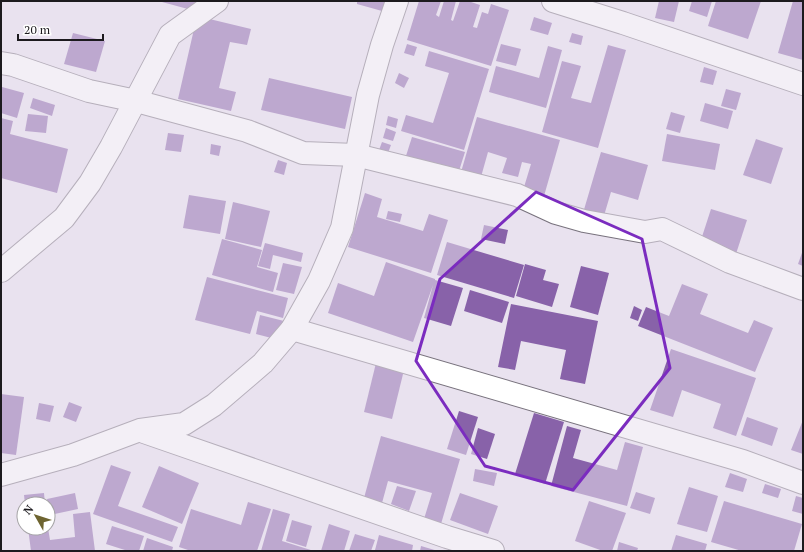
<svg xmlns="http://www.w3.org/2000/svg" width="804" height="552" font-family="'PT Serif',serif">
  <rect width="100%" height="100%" fill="#e9e2ef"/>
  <g fill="#8862a9">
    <polygon points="162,1 202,1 199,12 162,2"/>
    <polygon points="357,1 385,1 382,11 357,4"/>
    <polygon points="419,1 441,1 436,15 439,17 444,1 456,1 451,20 453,21 460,1 468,1 480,5 473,27 477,28 482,12 488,14 491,4 509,10 491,66 407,40"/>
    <polygon points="659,1 679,1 674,22 655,18"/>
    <polygon points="692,1 712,1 707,17 689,11"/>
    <polygon points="716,1 761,1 748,39 708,26"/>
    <polygon points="793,1 803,2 803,60 778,53"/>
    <polygon points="197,16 251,29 247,45 230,42 219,88 236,92 231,111 178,99"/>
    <polygon points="534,17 552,23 548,35 530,30"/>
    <polygon points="73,33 105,41 96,72 64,64"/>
    <polygon points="572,33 583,36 581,45 569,42"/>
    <polygon points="407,44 417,47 414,56 404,53"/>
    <polygon points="501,44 521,49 516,66 496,61"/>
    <polygon points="608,45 626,50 598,148 542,132 562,61 581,66 571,98 591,103"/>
    <polygon points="548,46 562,50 546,108 489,92 496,66 539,78"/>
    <polygon points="429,51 489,69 464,150 401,131 406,115 433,123 449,73 425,66"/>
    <polygon points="704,67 717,71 713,85 700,82"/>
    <polygon points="399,73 409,78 404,88 395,83"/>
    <polygon points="269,78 352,97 345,129 261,110"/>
    <polygon points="2,87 24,93 17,118 1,113 1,91"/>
    <polygon points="726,89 741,93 736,110 721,106"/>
    <polygon points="33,98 55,105 52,116 30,108"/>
    <polygon points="705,103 733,111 728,129 700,121"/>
    <polygon points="671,112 685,116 680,133 666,129"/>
    <polygon points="28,114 48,116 46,133 25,131"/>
    <polygon points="388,116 398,119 396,128 386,125"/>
    <polygon points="477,117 560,140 542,203 521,197 531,164 522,162 518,177 502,173 507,158 488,152 479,184 459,179"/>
    <polygon points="1,118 13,121 10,134 68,149 57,193 1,178"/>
    <polygon points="386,128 396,132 393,141 383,138"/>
    <polygon points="168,133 184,135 181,152 165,150"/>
    <polygon points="667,134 720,144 715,170 662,161"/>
    <polygon points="412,137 465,152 458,174 405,159"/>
    <polygon points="756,139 783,148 771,184 743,175"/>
    <polygon points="382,142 391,145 388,153 379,150"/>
    <polygon points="211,144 221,146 219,156 210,154"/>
    <polygon points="601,152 648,165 638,200 611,192 603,219 583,213"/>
    <polygon points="278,160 287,163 284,175 274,172"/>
    <polygon points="365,193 382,199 377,217 423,231 429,214 448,220 431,273 348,247"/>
    <polygon points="189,195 226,201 220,234 183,228"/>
    <polygon points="233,202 270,211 261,247 225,239"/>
    <polygon points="711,209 747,220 735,257 699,246"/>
    <polygon points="388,211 402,214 400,222 386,219"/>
    <polygon points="484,225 508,230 505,244 481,239"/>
    <polygon points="222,239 262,250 257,267 278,273 273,292 212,275"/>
    <polygon points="447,242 524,265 514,298 437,275"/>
    <polygon points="265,243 303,253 301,262 273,255 270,269 258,266"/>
    <polygon points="803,250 803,266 798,264"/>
    <polygon points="386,262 435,279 435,280 463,288 451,326 424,318 433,285 413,342 328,313 338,283 374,296"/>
    <polygon points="283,263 302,267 294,294 276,290"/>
    <polygon points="525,264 546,270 543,280 559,284 552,307 516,296"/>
    <polygon points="581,266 609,273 598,315 570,307"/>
    <polygon points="207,277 288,298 283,318 257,311 250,334 195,320"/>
    <polygon points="682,284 708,294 700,314 748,333 754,320 773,328 755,372 638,326 646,307 669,316"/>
    <polygon points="470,290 509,302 502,323 464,311"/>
    <polygon points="511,304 598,321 585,384 560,379 566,350 521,341 515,370 498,367"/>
    <polygon points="634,306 642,310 638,321 630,318"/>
    <polygon points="260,315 284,321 279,340 256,334"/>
    <polygon points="671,349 756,378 736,436 713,428 721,404 682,390 673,417 650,410"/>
    <polygon points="376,363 404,370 392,419 364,412"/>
    <polygon points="1,394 24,397 16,455 1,453"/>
    <polygon points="69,402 82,407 76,422 63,417"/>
    <polygon points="39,403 54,406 50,422 36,419"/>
    <polygon points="459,411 478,417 466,455 447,449"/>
    <polygon points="534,413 564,422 545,484 515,474"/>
    <polygon points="747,417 778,428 772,446 741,435"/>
    <polygon points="803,420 803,454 791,450"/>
    <polygon points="567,426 581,430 573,458 617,470 625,442 643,447 627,506 551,486"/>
    <polygon points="478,428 495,434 487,459 471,454"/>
    <polygon points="381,436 460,459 441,524 424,519 432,493 388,481 382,503 364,498"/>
    <polygon points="111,465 131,472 118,506 178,527 172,542 93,514"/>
    <polygon points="159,466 199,483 182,524 142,507"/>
    <polygon points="475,469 497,473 494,486 473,481"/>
    <polygon points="730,473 747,479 743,492 725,487"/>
    <polygon points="765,484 781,489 778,498 762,493"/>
    <polygon points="397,486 416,491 409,511 391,504"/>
    <polygon points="689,487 718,496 707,532 677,524"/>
    <polygon points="636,492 655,498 650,514 630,508"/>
    <polygon points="44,493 45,504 25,504 24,495"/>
    <polygon points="75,493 78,509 50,515 47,499"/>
    <polygon points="460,493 498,506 488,534 450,520"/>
    <polygon points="796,496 803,498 803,514 792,511"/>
    <polygon points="589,501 626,513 612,551 603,551 575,541"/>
    <polygon points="724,501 802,524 794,551 742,551 711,542"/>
    <polygon points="248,502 271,509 257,551 191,551 179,547 191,509 241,525"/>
    <polygon points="273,509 290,514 282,541 314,551 261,551"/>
    <polygon points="90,512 95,551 31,551 28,528 48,528 50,540 75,537 73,514"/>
    <polygon points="292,520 312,526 306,547 286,541"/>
    <polygon points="329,524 350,531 344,551 321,551"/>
    <polygon points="112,526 144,536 139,551 128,551 106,544"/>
    <polygon points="355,534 375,540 371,551 349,551"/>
    <polygon points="379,535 413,545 412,551 375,550"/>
    <polygon points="676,535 707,544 705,551 671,551"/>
    <polygon points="147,538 173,547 172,551 143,551"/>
    <polygon points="619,542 638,548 637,551 617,551"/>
    <polygon points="421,546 438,551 420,551"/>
  </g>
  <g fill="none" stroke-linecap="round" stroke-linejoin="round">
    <defs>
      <g id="street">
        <polyline points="553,1 623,23 803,84"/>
        <polyline points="1,63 13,65 89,91 136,101 247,131 303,153 356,155 517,195 556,213 584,221 645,232 662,229 730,262 803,289"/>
        <polyline points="1,271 64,218 90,183 111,147 170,35 217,1"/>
        <polyline points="292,329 743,461 803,483"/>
        <polyline points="144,432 447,537 493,551"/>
        <polyline points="1,475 73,455 140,430 184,424 214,405 263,363 292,329 319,281 342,228 368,95 382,45 397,1"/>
      </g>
    </defs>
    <use href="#street" stroke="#78727d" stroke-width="24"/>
    <use href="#street" stroke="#fff" stroke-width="22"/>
  </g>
  <path d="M0 0H804V552H0ZM536,192L642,239L670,368L573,490L485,466L416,361L440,279Z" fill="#e9e2ef" fill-opacity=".55" fill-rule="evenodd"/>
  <path fill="none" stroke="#7b2cbf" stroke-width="3" stroke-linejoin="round" d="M536,192L642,239L670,368L573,490L485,466L416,361L440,279Z"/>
  <rect width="804" height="552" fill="none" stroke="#1c1a1e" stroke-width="4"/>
  <g transform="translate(36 516) rotate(309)"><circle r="19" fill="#ffffff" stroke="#a4a3a5"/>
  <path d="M0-3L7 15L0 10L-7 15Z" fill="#6e6430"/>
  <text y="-6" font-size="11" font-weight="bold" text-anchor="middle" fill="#1c1a1e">N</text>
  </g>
  <path d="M18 34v6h85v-6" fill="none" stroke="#1c1a1e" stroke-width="2"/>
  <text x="24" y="34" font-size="12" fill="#1c1a1e" stroke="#ffffff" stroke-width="3" paint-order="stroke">20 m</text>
</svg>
